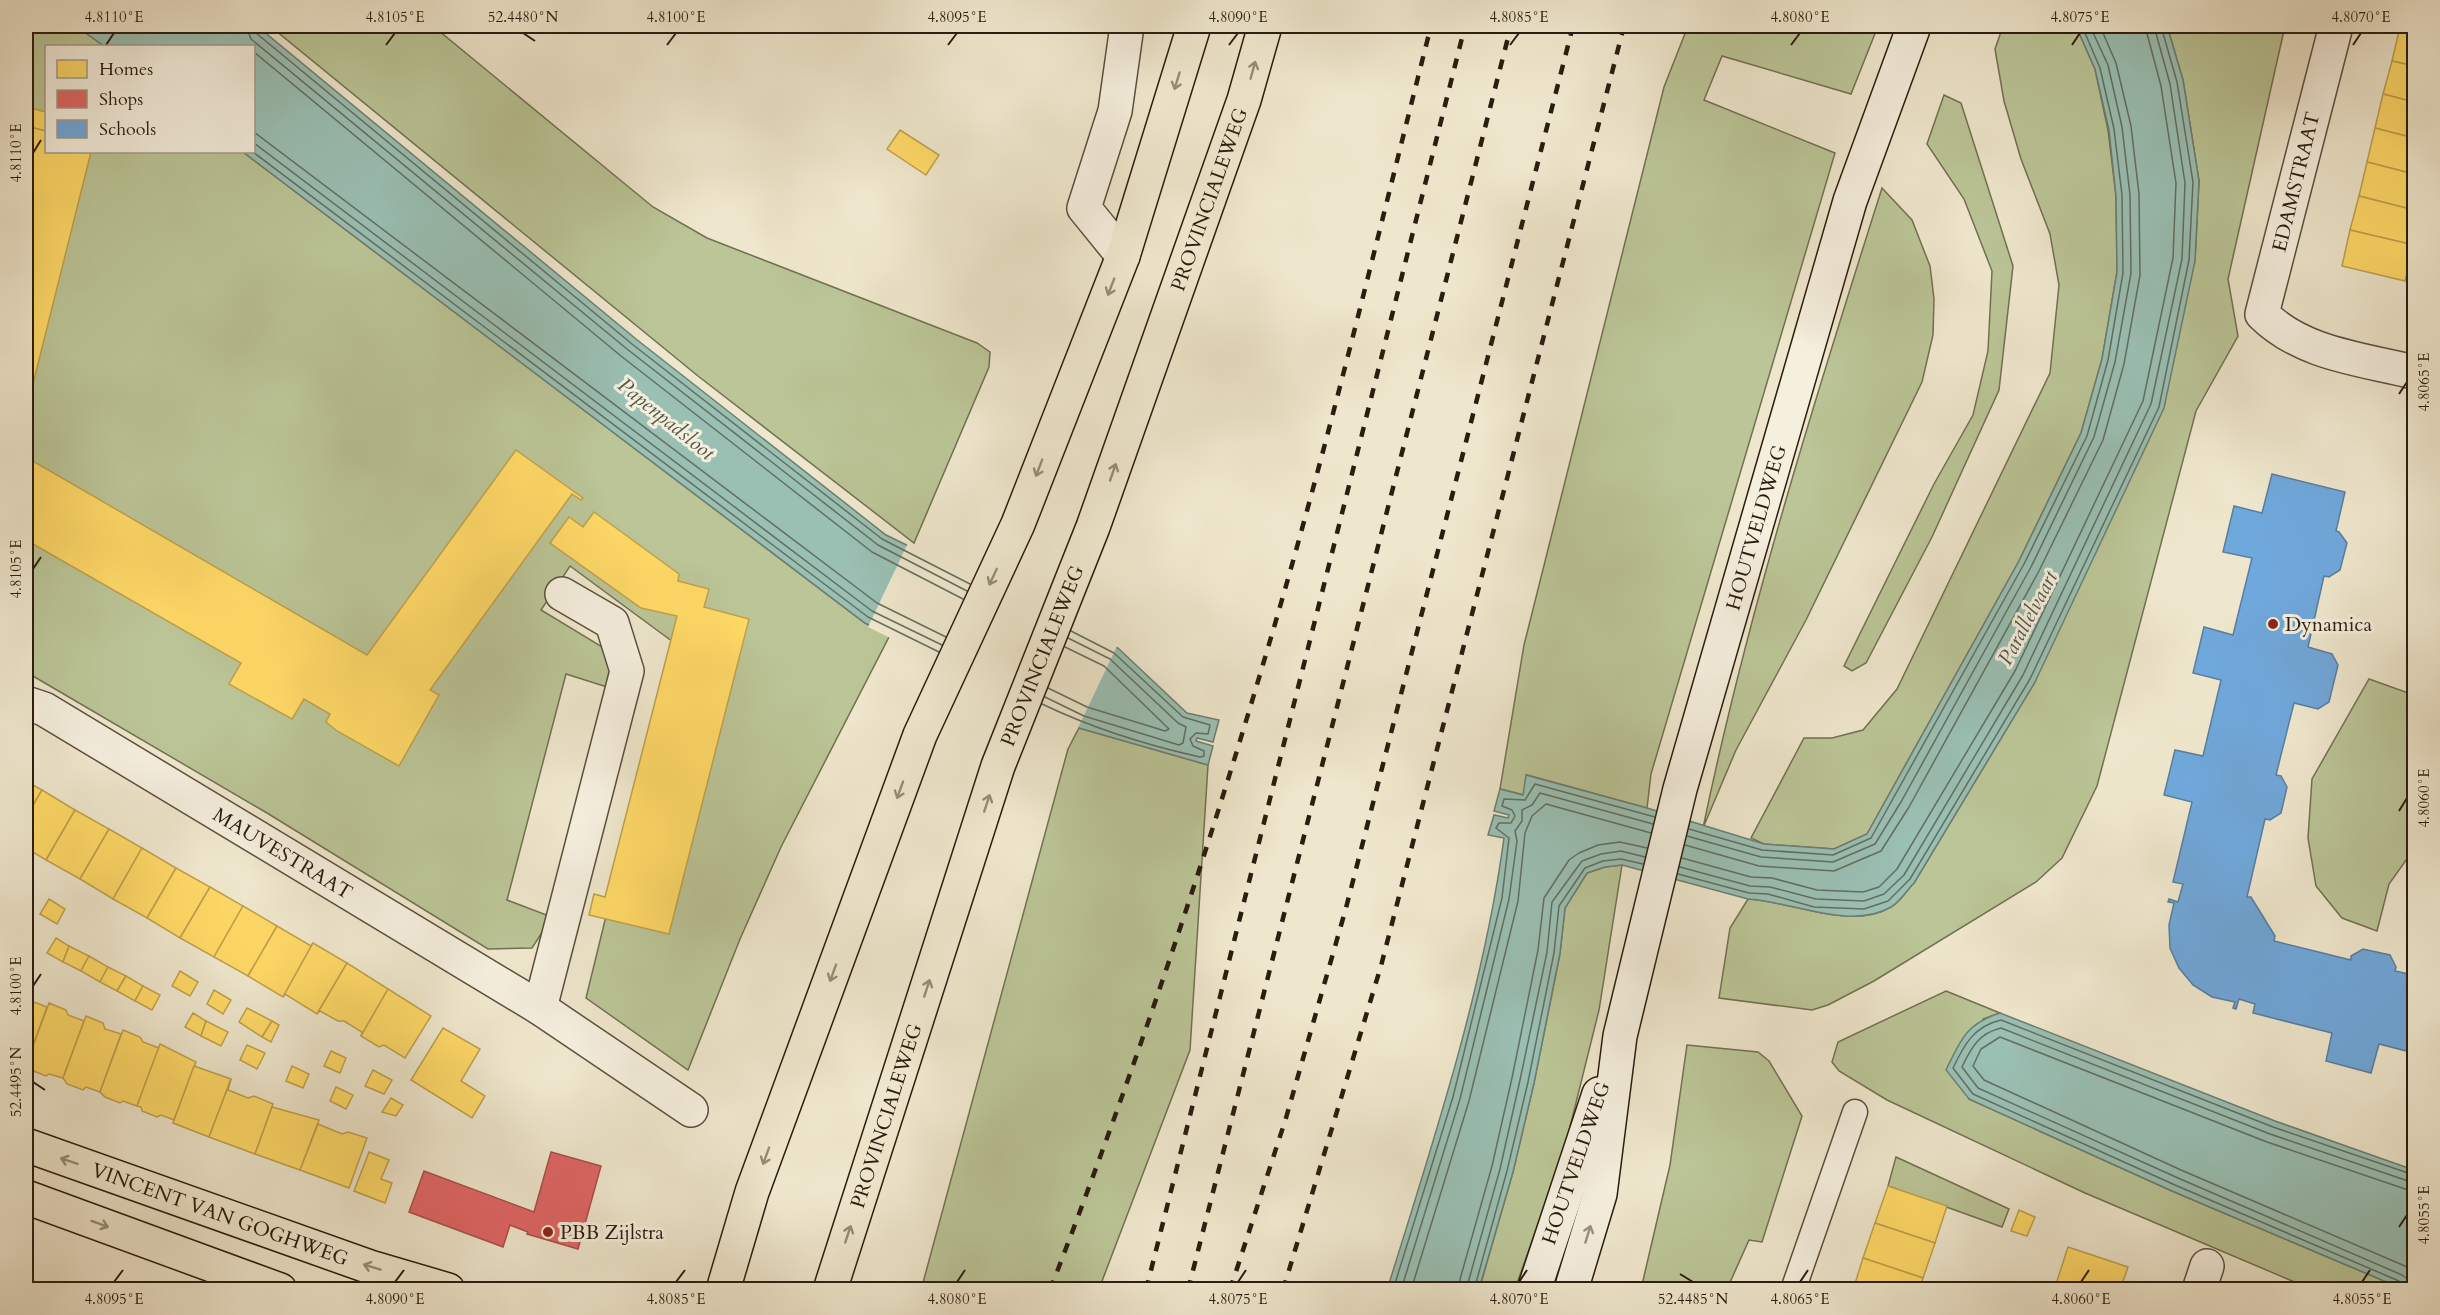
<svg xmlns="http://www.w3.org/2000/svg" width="2440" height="1315" font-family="Cardo,serif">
  <rect width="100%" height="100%" fill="#efe7cd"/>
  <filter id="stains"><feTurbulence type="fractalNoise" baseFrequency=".00333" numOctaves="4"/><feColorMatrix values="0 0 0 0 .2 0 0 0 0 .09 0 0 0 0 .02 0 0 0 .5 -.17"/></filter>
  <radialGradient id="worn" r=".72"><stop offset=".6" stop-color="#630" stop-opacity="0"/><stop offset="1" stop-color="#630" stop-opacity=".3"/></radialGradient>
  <g fill="#bbc597" stroke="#727053" stroke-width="1.5">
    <polygon points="26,26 76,26 104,46 46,46 46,152 243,152 865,623 890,635 781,847 740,939 688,1070 586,998 673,642 570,566 541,610 614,654 607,687 566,674 507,900 552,917 532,948 488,949 267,813 26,672"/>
    <polygon points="270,26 433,26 653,207 707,238 977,343 990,352 989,367 914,543 698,376"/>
    <polygon points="1688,26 1878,26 1851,94 1722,56 1704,100 1835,153 1651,774 1647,808 1527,775 1524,795 1500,789 1524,645 1664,87"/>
    <polygon points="2003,26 2076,26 2095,69 2108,130 2116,196 2117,272 2102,359 2081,433 2019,561 1867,834 1834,849 1764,844 1751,838 1804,738 1832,738 1863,730 1897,689 2050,373 2059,285 2050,234 2021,159 2004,101 1995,49"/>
    <path d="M2167,26H2285L2228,279L2238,336L2196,411L2097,786L2062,858L2036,882L1874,981L1828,1005L1812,1010L1719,998L1730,928L1748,899C1791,901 1850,931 1891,907C1900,902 1907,890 1914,883L2035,682L2195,261L2199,181L2183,80Z"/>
    <polygon points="1944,95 1961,103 2013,266 1999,390 1932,537 1866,663 1852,671 1844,666 1934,484 1973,415 1988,351 1992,271 1964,199 1927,144"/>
    <path d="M1882,188L1912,220L1930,266L1934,299L1933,335L1922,382L1806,620L1736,750L1703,828C1748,611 1815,399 1882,188Z"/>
    <polygon points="2369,679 2414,695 2414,849 2389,884 2377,931 2342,918 2316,886 2308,838 2312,779"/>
    <polygon points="1079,728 1208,765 1190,1050 1099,1289 921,1290 1068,749"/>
    <polygon points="1622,865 1599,1010 1564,1151 1515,1289 1479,1290 1513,1172 1534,1083 1560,954 1565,908 1587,873 1605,867"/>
    <polygon points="1946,991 2000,1013 1983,1019 1969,1099 2172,1191 2403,1289 2311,1289 2085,1193 1887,1100 1839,1071 1832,1062 1838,1042"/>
    <polygon points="1687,1045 1758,1052 1769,1061 1802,1116 1762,1242 1749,1240 1727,1289 1641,1289 1670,1165"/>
    <polygon points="1896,1157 2009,1209 2002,1227 1888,1186"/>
  </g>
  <g fill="#9ac0b4" stroke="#6d7e72" stroke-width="1.5">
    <polygon points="76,26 257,26 636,339 886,535 1118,648 1187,713 1219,720 1213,742 1197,738 1196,741 1213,746 1208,765 1079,728 865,623 243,152 254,152 254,46 104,46"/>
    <path d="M2076,26H2167L2183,80L2199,181L2195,261L2164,408L2035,682L1914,883C1907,890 1900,902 1891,907C1850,931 1791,901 1748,899L1622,865L1605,867L1587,873L1565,908L1560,953L1534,1083L1513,1172L1479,1289L1387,1290C1433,1142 1483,992 1504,838L1488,835L1494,815L1508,818L1509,815L1494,811L1500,789L1523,795L1526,775L1647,808L1764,844L1834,849L1867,834L2019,561L2081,433L2102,359L2117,272L2116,196L2109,130L2095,69Z"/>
    <path d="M2000,1013L2275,1121L2414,1170V1289H2403L2172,1191L1969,1099L1946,1070C1961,1039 1966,1024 2000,1013Z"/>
  </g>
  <polygon fill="#efe7cd" points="908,543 1118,644 1077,730 868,627"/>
  <g fill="#ffd966" stroke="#bfa04c" stroke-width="1.5">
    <polygon points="2400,27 2414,30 2414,66 2392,61"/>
    <polygon points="2392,61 2414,66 2414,102 2383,94"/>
    <polygon points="2383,94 2414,102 2414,138 2375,128"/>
    <polygon points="26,107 46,112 46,131 26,126"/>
    <polygon points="26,126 46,131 46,152 91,152 26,412"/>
    <polygon points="2375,128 2414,138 2414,174 2367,162"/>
    <polygon points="900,130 939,155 926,175 887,149"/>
    <polygon points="2367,162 2414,174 2414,210 2359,196"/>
    <polygon points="2359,196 2414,210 2414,254 2412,253 2414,245 2350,230"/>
    <polygon points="2350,230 2414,245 2405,281 2342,266"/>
    <polygon points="516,450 583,498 581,500 572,494 430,690 439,695 399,766 337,731 326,722 330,714 304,699 292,719 229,684 241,663 26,540 26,457 367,655"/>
    <polygon points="594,512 679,574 678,581 709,589 704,607 749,619 669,934 589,915 594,894 605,897 677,616 641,608 550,543 569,517 583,527"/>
    <polygon points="26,781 42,790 26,817"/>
    <polygon points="42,790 75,810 46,860 26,848 26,817"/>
    <polygon points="75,810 109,829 80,879 46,860"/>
    <polygon points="109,829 142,848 113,899 80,879"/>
    <polygon points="142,848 176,868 147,918 113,899"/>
    <polygon points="176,868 210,887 180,938 147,918"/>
    <polygon points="26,887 33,891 26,903"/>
    <polygon points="210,887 243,906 214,957 180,938"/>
    <polygon points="49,899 65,909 57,924 40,914"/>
    <polygon points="243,906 277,926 248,976 214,957"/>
    <polygon points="277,926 311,946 313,943 283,997 248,976"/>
    <polygon points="56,938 69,946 63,962 47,953"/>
    <polygon points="313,943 347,963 317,1014 285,994 283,997"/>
    <polygon points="69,946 89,956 81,971 63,962"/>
    <polygon points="89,956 108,967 100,982 81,971"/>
    <polygon points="347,963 388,989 361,1036 362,1032 344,1021 338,1021 320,1011 317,1014"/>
    <polygon points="108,967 126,976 117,991 100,982"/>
    <polygon points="180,971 198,982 190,996 172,986"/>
    <polygon points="126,976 143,986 135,1001 117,991"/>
    <polygon points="143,986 160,995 152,1010 135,1001"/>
    <polygon points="388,989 431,1016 405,1058 384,1045 379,1047 361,1036"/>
    <polygon points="214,990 231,1000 223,1014 207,1004"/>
    <polygon points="26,994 31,1001 47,1007 26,1065"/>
    <polygon points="49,1003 66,1010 68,1015 84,1021 63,1078 49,1074 46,1076 31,1070 26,1065"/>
    <polygon points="247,1008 272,1021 262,1037 239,1022"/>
    <polygon points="193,1013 206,1021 201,1036 185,1027"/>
    <polygon points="86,1016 103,1023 105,1029 121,1034 100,1092 86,1087 83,1090 67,1084 63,1078"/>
    <polygon points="206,1021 228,1032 221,1046 201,1036"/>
    <polygon points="272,1021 279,1025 271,1042 262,1037"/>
    <polygon points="443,1028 480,1049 461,1081 485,1096 472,1118 411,1080"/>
    <polygon points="123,1030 140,1037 143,1042 159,1048 137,1106 123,1101 120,1103 105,1097 100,1092"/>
    <polygon points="160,1044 196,1062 174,1120 161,1115 157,1117 142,1111 141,1107 137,1106"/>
    <polygon points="247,1045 265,1053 257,1069 240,1060"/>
    <polygon points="331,1051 346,1058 340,1073 324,1066"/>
    <polygon points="194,1066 231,1079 209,1137 173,1123"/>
    <polygon points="292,1066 309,1074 303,1088 286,1081"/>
    <polygon points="373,1070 392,1080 384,1094 365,1086"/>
    <polygon points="231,1079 228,1090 248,1098 254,1096 273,1104 255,1154 209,1137"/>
    <polygon points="336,1087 353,1095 346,1109 330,1101"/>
    <polygon points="391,1098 403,1105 396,1116 382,1112"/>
    <polygon points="272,1107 319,1120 300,1170 255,1154"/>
    <polygon points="318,1124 342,1134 348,1132 367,1138 349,1188 300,1170"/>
    <polygon points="369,1152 389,1160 381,1179 392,1183 385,1203 354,1191"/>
    <polygon points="1888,1186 1947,1206 1935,1243 1875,1223"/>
    <polygon points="2019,1210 2035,1217 2027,1236 2011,1231"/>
    <polygon points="1875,1223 1935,1243 1923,1278 1863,1258"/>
    <polygon points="2068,1247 2128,1267 2120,1290 2072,1290 2056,1284"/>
    <polygon points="1863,1258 1923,1278 1919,1290 1853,1290"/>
  </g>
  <polygon fill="#e06666" stroke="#a9504c" stroke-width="1.5" points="551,1152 601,1166 578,1249 527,1234 528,1232 510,1225 503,1247 409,1212 424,1171 534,1212"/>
  <polygon fill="#6fa8dc" stroke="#5a7e9e" stroke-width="1.5" points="2272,474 2345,492 2336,531 2339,532 2347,543 2340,570 2329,577 2324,576 2308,647 2332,654 2338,665 2329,702 2318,709 2294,703 2276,775 2281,776 2287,787 2281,813 2270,820 2265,819 2247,897 2251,897 2275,936 2274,941 2351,960 2351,956 2363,949 2390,955 2396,967 2395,971 2414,975 2414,1053 2379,1044 2371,1073 2326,1061 2332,1033 2253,1013 2255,1004 2239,999 2236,1009 2233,1008 2235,1002 2212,997 2193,985 2179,968 2170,948 2169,925 2174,903 2168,902 2169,899 2178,902 2183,884 2173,882 2192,802 2164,795 2175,750 2203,756 2221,680 2193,673 2204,627 2233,635 2252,558 2223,552 2234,506 2262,513"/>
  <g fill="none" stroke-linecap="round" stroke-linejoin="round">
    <g stroke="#626e62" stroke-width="1.5">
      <polyline points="246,26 251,39 627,349 878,545 967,591"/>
      <polyline points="254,26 256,33 632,344 882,539 970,584"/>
      <polyline points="254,52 621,356 872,552 963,599"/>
      <polyline points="254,132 877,603 946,637"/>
      <polyline points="254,143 872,611 942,645"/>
      <polyline points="253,152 868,617 939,652"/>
      <polyline points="1048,688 1087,707 1165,731 1169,729 1104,666 1065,647"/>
      <polyline points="1045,697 1084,716 1179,745 1183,743 1186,727 1178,723 1110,659 1068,638"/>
      <path d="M1042,704C1092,728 1146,745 1200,757L1204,756V751L1193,746L1190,739L1196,733L1208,734L1210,725L1183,717L1114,653L1071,631"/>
      <polyline points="1689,829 1762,850 1833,855 1871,838 2024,564 2087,436 2108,360 2123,273 2122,195 2114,129 2100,68 2082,26"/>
      <polyline points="1687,836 1761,857 1833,862 1875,844 1901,802 2031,567 2094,437 2115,362 2131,273 2130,195 2122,127 2108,65 2090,26"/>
      <polyline points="1685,845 1759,866 1834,871 1881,851 1909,807 2039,571 2103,440 2124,364 2140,275 2139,194 2131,126 2116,63 2100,26"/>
      <polyline points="1682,858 1751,877 1772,878 1817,890 1863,892 1879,887 1897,869 2015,671 2143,401 2173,258 2176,183 2161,86 2145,26"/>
      <polyline points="1680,867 1750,886 1770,887 1816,899 1864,901 1884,894 1904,875 2023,675 2151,404 2182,259 2185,183 2170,84 2154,26"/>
      <polyline points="1678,874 1749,893 1768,894 1814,907 1864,909 1888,901 1910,879 2030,679 2159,407 2189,260 2193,182 2177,82 2161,26"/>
      <polyline points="2414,1192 2267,1142 2000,1037 1981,1049 1973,1066 1984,1080 2181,1170 2405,1266 2414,1273"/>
      <polyline points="1393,1290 1453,1097 1502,898 1509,838 1496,828 1499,823 1511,823 1515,816 1512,810 1502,806 1504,799 1525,800 1535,784 1655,817"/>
      <polyline points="1401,1290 1460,1099 1509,899 1517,841 1515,831 1522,821 1522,810 1532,805 1540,793 1653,824"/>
      <polyline points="1411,1290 1469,1101 1518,901 1525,833 1532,816 1546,804 1651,833"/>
      <polyline points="1457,1290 1492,1166 1512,1078 1538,950 1544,898 1569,860 1579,853 1598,845 1620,842 1647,848"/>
      <polyline points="1466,1290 1500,1169 1520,1080 1547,952 1552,902 1582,861 1601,854 1621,851 1645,857"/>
      <polyline points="1474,1290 1507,1171 1528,1082 1554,953 1559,906 1585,868 1603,861 1621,859 1643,864"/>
      <path d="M2403,1290L2399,1281L2175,1185L1973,1094L1953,1068C1964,1045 1974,1026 2001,1020L2273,1127L2414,1175"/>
      <path d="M2411,1290L2409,1280L2402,1275L2178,1178L1978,1088L1962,1067C1971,1048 1979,1033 2001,1028L2270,1134L2414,1183"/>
    </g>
    <defs>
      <polyline id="lane" points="1793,1290 1855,1112"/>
      <g id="street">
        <path d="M2336,26L2262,314C2302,354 2361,359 2414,372"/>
        <polyline points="1123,256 1084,208 1115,111 1127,26"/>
        <path id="s1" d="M26,703L44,709L540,1008L691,1110"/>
        <polyline points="540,1008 627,671 612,623 562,594"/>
        <polyline points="2199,1290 2207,1266"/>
      </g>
      <g id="secondary">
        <polyline points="1534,1290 1599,1094"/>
        <path id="s2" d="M1571,1290L1600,1194L1620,1036L1680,789L1850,201L1914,26"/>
      </g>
      <g id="primary">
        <path id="s3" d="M26,1145L370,1267L448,1290"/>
        <polyline points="26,1197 280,1290"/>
        <polyline points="723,1290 752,1192 920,735 1018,524 1123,256 1194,26"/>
        <path id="s4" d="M830,1290L998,766L1093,527L1244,100L1265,26"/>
      </g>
    </defs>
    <use href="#lane" stroke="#5b4f3e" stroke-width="27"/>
    <use href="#street" stroke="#5b4f3e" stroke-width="36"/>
    <use href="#secondary" stroke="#2a1c0f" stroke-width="36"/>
    <use href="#primary" stroke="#2a1c0f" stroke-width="36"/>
    <use href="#lane" stroke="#f5efde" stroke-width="24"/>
    <use href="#street" stroke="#f5efde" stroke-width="33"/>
    <use href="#secondary" stroke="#f5efde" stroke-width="33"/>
    <use href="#primary" stroke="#efe7cd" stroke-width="33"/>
    <g stroke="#2a1c0f" stroke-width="4.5" stroke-dasharray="10 10" stroke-linecap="butt">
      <path d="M1050,1290C1130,1083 1201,874 1264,661C1327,451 1377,238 1431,26"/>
      <polyline points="1146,1290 1465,26"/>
      <polyline points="1188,1290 1511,26"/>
      <polyline points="1230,1290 1286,1118 1346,908 1573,26"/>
      <polyline points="1283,1290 1381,966 1624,26"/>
    </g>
  </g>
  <defs><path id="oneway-shaft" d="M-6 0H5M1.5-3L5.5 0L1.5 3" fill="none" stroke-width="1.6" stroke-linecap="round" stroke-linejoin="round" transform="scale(1.5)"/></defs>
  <g stroke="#968c78">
    <use href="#oneway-shaft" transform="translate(1253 70) rotate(-74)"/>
    <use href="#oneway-shaft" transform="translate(1177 81) rotate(107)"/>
    <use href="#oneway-shaft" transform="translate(1111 287) rotate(111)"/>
    <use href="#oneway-shaft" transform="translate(1039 468) rotate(111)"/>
    <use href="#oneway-shaft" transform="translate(1113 472) rotate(-71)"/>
    <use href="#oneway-shaft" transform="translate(993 577) rotate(115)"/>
    <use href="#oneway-shaft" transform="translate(900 790) rotate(110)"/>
    <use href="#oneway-shaft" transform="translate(987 803) rotate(-72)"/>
    <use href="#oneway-shaft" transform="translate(833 973) rotate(110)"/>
    <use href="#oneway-shaft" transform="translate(927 988) rotate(-72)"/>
    <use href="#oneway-shaft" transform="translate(766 1156) rotate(110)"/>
    <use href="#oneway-shaft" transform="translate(69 1161) rotate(-161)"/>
    <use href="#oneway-shaft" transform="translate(100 1224) rotate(20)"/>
    <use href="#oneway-shaft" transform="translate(848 1234) rotate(-72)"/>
    <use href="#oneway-shaft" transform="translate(372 1267) rotate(-163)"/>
  </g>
  <use stroke="#9a9081" href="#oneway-shaft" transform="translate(1588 1234) rotate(-73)"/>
  <path fill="none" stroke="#2a1c0f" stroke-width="2" d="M523,33L535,41M106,45L114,33M386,45L395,33M667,45L676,33M948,45L957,33M1229,45L1238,33M1510,45L1519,33M1791,45L1800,33M2072,45L2080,33M2353,45L2361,33M33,153L41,140M2399,394L2407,382M33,569L41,557M2399,811L2407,798M33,986L41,974M33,1082L45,1090M2399,1227L2407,1215M1680,1274L1693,1282M114,1282L123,1270M395,1282L404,1270M676,1282L685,1270M957,1282L965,1270M1238,1282L1246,1270M1519,1282L1527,1270M1800,1282L1808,1270M2081,1282L2089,1270M2362,1282L2370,1270"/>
  <g fill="#8f2418" stroke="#f5efde" stroke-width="2">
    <circle cx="2273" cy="624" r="6"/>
    <circle cx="548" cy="1232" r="6"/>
  </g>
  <g text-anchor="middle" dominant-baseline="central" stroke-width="6" stroke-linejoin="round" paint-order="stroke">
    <g font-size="20" fill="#2a1c0f" stroke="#f5efde">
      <text transform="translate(2296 182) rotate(-76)">EDAMSTRAAT</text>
      <text stroke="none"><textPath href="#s4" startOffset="1155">PROVINCIALEWEG</textPath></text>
      <text stroke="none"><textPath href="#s2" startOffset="786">HOUTVELDWEG</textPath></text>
      <text stroke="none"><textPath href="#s4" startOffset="669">PROVINCIALEWEG</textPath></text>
      <text stroke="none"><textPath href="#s1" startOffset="298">MAUVESTRAAT</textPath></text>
      <text stroke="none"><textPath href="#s4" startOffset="183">PROVINCIALEWEG</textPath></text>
      <text transform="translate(1576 1163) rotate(-71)">HOUTVELDWEG</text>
      <text stroke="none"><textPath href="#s3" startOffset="206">VINCENT VAN GOGHWEG</textPath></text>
    </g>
    <g font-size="20" fill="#2a1c0f" stroke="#f5efde" text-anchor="start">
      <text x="2285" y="624">Dynamica</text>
      <text x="560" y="1232">PBB Zijlstra</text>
    </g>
    <g font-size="21" font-style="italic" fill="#515549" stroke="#f5efde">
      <text transform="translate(666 419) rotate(39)">Papenpadsloot</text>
      <text transform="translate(2028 618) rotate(-62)">Parallelvaart</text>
    </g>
  </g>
  <rect width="2440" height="1315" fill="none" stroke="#efe7cd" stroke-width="66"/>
  <rect x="45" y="45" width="210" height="108" fill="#f5efde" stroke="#a49b8b" stroke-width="1.5"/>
  <rect x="57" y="60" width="30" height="18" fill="#ffd966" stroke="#a49b8b" stroke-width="1.5"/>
  <text x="99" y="75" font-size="18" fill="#2a1c0f">Homes</text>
  <rect x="57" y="90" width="30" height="18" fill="#e06666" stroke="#a49b8b" stroke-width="1.5"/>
  <text x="99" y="105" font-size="18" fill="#2a1c0f">Shops</text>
  <rect x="57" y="120" width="30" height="18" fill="#6fa8dc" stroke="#a49b8b" stroke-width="1.5"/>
  <text x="99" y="135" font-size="18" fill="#2a1c0f">Schools</text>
  <rect x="33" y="33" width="2374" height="1249" fill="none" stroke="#2a1c0f" stroke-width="2"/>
  <g font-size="15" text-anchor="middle" fill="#2a1c0f">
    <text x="114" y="22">4.8110°E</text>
    <text x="395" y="22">4.8105°E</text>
    <text x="523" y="22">52.4480°N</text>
    <text x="676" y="22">4.8100°E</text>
    <text x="957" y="22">4.8095°E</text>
    <text x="1238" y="22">4.8090°E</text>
    <text x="1519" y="22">4.8085°E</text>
    <text x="1800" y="22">4.8080°E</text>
    <text x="2080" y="22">4.8075°E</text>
    <text x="2361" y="22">4.8070°E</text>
    <text transform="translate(16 153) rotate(-90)" y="5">4.8110°E</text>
    <text transform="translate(2424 382) rotate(-90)" y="5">4.8065°E</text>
    <text transform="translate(16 569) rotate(-90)" y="5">4.8105°E</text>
    <text transform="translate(2424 798) rotate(-90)" y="5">4.8060°E</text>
    <text transform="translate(16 986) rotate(-90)" y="5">4.8100°E</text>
    <text transform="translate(16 1082) rotate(-90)" y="5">52.4495°N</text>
    <text transform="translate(2424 1215) rotate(-90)" y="5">4.8055°E</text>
    <text x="114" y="1304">4.8095°E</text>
    <text x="395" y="1304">4.8090°E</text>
    <text x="676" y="1304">4.8085°E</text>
    <text x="957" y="1304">4.8080°E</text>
    <text x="1238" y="1304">4.8075°E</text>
    <text x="1519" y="1304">4.8070°E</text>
    <text x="1693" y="1304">52.4485°N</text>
    <text x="1800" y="1304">4.8065°E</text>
    <text x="2081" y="1304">4.8060°E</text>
    <text x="2362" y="1304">4.8055°E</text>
  </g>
  <rect width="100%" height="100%" filter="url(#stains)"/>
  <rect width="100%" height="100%" fill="url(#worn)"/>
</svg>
